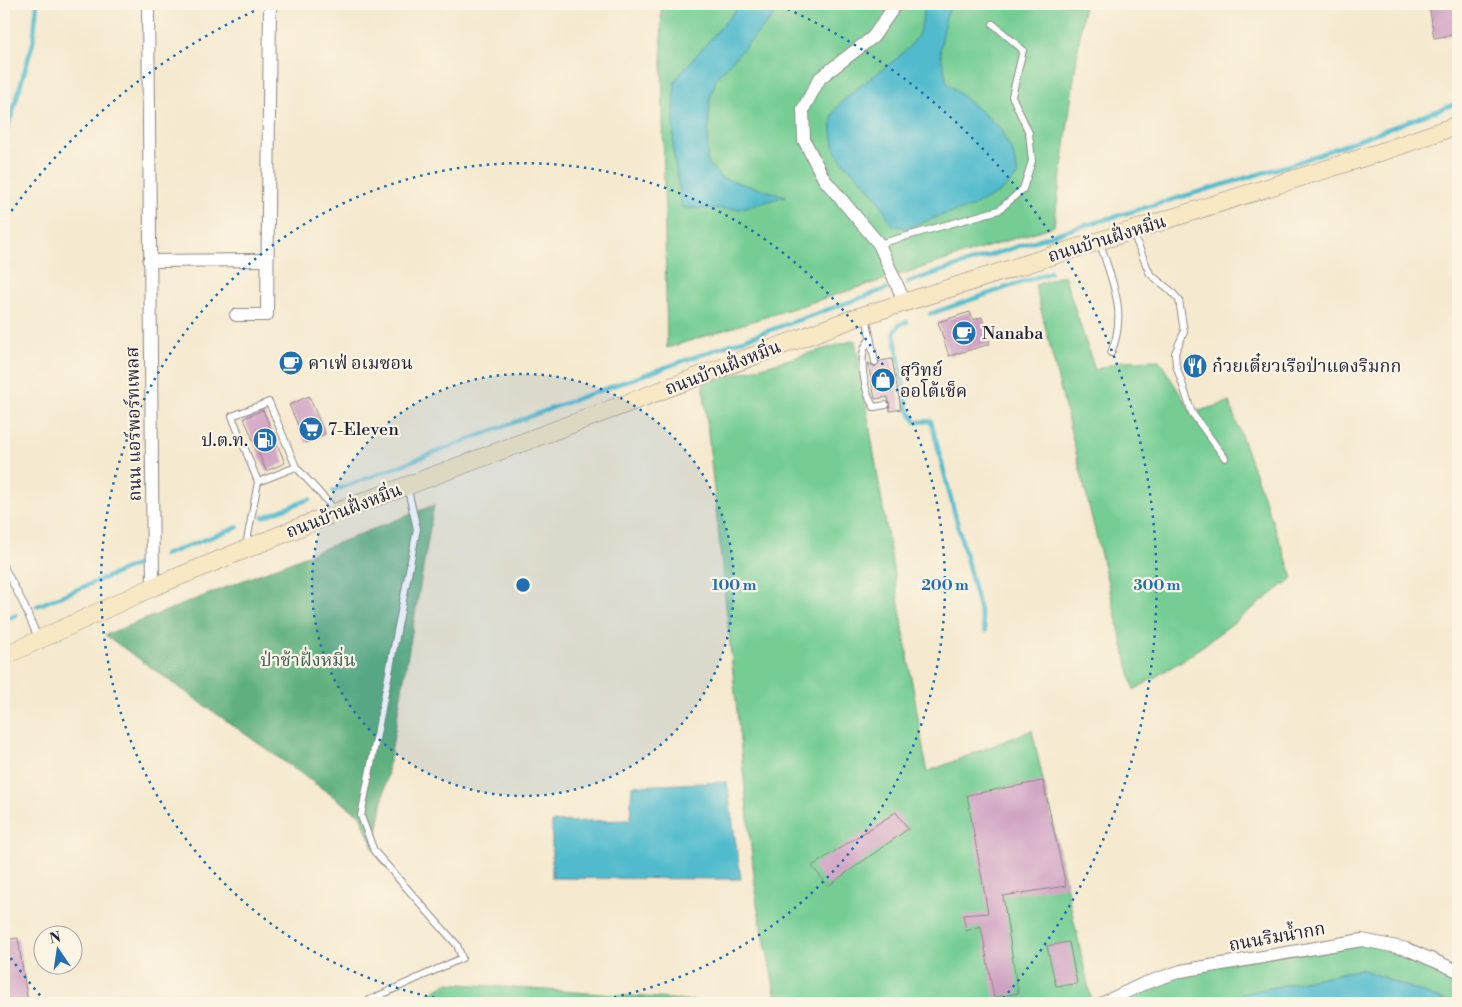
<svg xmlns="http://www.w3.org/2000/svg" width="1462" height="1007" font-family="'Libre Bodoni','Noto Serif Thai',serif">
  <rect width="100%" height="100%" fill="#fcf5e5"/>
  <filter id="ink" filterUnits="userSpaceOnUse"><feTurbulence type="fractalNoise" baseFrequency=".02" numOctaves="2"/><feDisplacementMap in="SourceGraphic" scale="10" xChannelSelector="R" yChannelSelector="G"/><feConvolveMatrix kernelMatrix="1 2 1 2 8 2 1 2 1" color-interpolation-filters="sRGB"/></filter>
  <filter id="wash" filterUnits="userSpaceOnUse"><feTurbulence type="fractalNoise" baseFrequency=".0096" numOctaves="4" result="noise"/><feDisplacementMap in="SourceGraphic" scale="20" xChannelSelector="R" yChannelSelector="G"/><feGaussianBlur stdDeviation="1.12" result="paint"/><feColorMatrix in="noise" values="0 0 0 0 0 0 0 0 0 0 0 0 0 0 0 0 0 1.4 0 .05"/><feComposite in="paint" operator="in"/></filter>
  <g filter="url(#wash)">
    <rect width="100%" height="100%" fill="#f5e9cf"/>
    <g fill="#74cd94" stroke="#4b7868">
      <polygon points="661,4 1084,4 1054,226 667,348"/>
      <polygon points="1064,275 1095,370 1122,361 1159,360 1192,413 1229,402 1293,578 1188,657 1134,690 1035,285"/>
      <polygon points="855,340 927,772 1032,730 1092,1003 805,1003 777,1001 757,904 703,384"/>
      <polygon points="1362,940 1458,971 1458,1003 1450,1003 1361,969 1242,994 1215,1003 1104,1003 1181,971"/>
      <polygon points="447,983 685,1000 714,1003 413,1003"/>
    </g>
    <polygon fill="#5fb07e" stroke="#40695c" points="434,505 374,851 361,816 105,635"/>
    <g fill="#51bbcd" stroke="#3a6e84">
      <polygon points="741,4 785,4 717,77 710,98 707,162 721,178 786,196 739,209 682,208 673,149 675,80"/>
      <path d="M925,4H952L946,17L940,50L947,83L999,127L1013,153L1018,175L1000,192L972,207L942,215L908,228L892,225C884,208 874,192 860,178C851,169 840,162 835,149C833,142 830,122 833,115C845,88 897,67 917,37C922,29 923,14 925,4Z"/>
      <polygon points="727,782 741,879 552,878 552,822 630,820 632,786"/>
      <polygon points="1361,969 1450,1003 1215,1003 1242,994"/>
    </g>
    <g fill="none" stroke-linecap="round" stroke-linejoin="round">
      <g stroke="#51bbcd" stroke-width="4.5">
        <polyline points="4,140 33,43 37,4"/>
        <polyline points="908,282 1059,233 1293,164 1452,105"/>
        <polyline points="930,314 1051,272"/>
        <polyline points="907,322 900,324 894,332 908,409 916,422 931,421 985,631"/>
        <polyline points="333,491 576,399 886,289"/>
        <polyline points="263,517 310,499"/>
        <polyline points="164,555 238,527"/>
        <polyline points="37,606 141,563"/>
        <polyline points="4,620 16,615"/>
      </g>
    </g>
    <g id="blocks">
      <g fill="#cfa1c3">
        <polygon points="1429,4 1456,4 1458,34 1434,38"/>
        <polygon points="970,312 973,320 982,317 990,344 949,356 938,322"/>
        <polygon points="892,359 901,409 890,411 888,397 875,399 868,363 875,367 880,361"/>
        <polygon points="309,396 325,434 306,443 289,405"/>
        <polygon points="263,410 285,463 266,471 244,418"/>
        <polygon points="1043,781 1066,886 1003,896 1018,993 994,998 981,926 966,931 963,915 988,913 967,795"/>
        <polygon points="896,812 908,829 828,886 812,866"/>
        <polygon points="18,938 28,1003 4,1003 4,940"/>
        <polygon points="1069,942 1077,984 1056,986 1047,946"/>
      </g>
    </g>
  </g>
  <g filter="url(#ink)">
    <use href="#blocks" fill-opacity="0" stroke="#8c8685" stroke-width="1"/>
    <g fill="none" stroke-linecap="round" stroke-linejoin="round">
      <defs>
        <g id="lane">
          <polyline points="1133,233 1150,274 1170,290 1179,300 1184,332 1175,353 1176,365 1192,413 1225,458"/>
          <path d="M1100,243C1112,282 1128,312 1111,353"/>
          <polyline points="879,244 999,210 1023,189 1032,161 1029,133 1012,96 1023,50 993,24"/>
          <polyline points="866,316 875,362"/>
          <path d="M870,339C868,342 865,346 864,349C860,364 865,395 874,407L886,405"/>
          <polyline points="258,482 296,467"/>
          <polyline points="246,546 258,482 232,416 269,402 296,467 336,511"/>
          <polyline points="4,567 23,603 38,638"/>
          <polyline points="363,1003 462,958 457,945 374,851 361,816 417,529 407,486"/>
        </g>
        <g id="street">
          <polyline points="148,4 153,587"/>
          <polyline points="894,4 894,7 873,37 820,78 803,109 804,140 824,179 879,244 904,301"/>
          <polyline points="149,261 267,260"/>
          <polyline points="236,315 267,315 270,4"/>
          <polyline points="1103,1003 1143,984 1181,971 1362,940 1407,949 1458,971"/>
        </g>
        <polyline id="secondary" points="4,656 153,587 337,512 852,319 1387,150 1458,125"/>
      </defs>
      <use href="#lane" stroke="#8c8685" stroke-width="8"/>
      <use href="#street" stroke="#8c8685" stroke-width="14"/>
      <use href="#secondary" stroke="#8c8685" stroke-width="19"/>
      <use href="#lane" stroke="#fff" stroke-width="6"/>
      <use href="#street" stroke="#fff" stroke-width="12"/>
      <use href="#secondary" stroke="#f8e8c3" stroke-width="18"/>
    </g>
  </g>
  <circle cx="523" cy="585" r="211" fill="#1f6fb2" fill-opacity=".12"/>
  <g fill="none" stroke="#1f6fb2" stroke-width="2.5" stroke-dasharray="2.5 5">
    <circle cx="523" cy="585" r="211"/>
    <path d="M464 1003A422 422 0 1 1 582 1003"/>
    <path d="M45 1001A634 634 0 0 1 7 953M7 217A634 634 0 0 1 265 6M781 6A634 634 0 0 1 1001 1001"/>
  </g>
  <defs>
    <symbol id="cafe-disc" viewBox="-11 -11 22 22"><circle r="9.5" fill="#1f6fb2" stroke="#fcf5e5"/><path d="M-5.5-4.5H6V0H3Q3 3.5 0 3.5H-2.5Q-5.5 3.5-5.5 0ZM3-3.2v2h1.7v-2ZM-6 4.5H4V6H-6Z" fill="#fff"/></symbol>
    <symbol id="restaurant-disc" viewBox="-11 -11 22 22"><circle r="9.5" fill="#1f6fb2" stroke="#fcf5e5"/><path d="M-5-6h1v4h1v-4h1v4h1v-4h1v5L-1.5 .5V6h-2V.5L-5-1ZM5-6V6H3V1.5H1.5Q1.5-4 5-6Z" fill="#fff"/></symbol>
    <symbol id="shop-disc" viewBox="-11 -11 22 22"><circle r="9.5" fill="#1f6fb2" stroke="#fcf5e5"/><path d="M-5-2.5h2.3a2.7 3.5 0 0 1 5.4 0H5L5.5 6h-11ZM-1.5-2.5h3a1.5 2.3 0 0 0-3 0Z" fill="#fff"/></symbol>
    <symbol id="supermarket-disc" viewBox="-11 -11 22 22"><circle r="9.5" fill="#1f6fb2" stroke="#fcf5e5"/><path d="M-6-5.5h2.5l.6 2H6L4.5 2H-2.5L-4.4-4H-6ZM-1.5 3.2a1.3 1.3 0 1 0 .1 0ZM3 3.2a1.3 1.3 0 1 0 .1 0Z" fill="#fff"/></symbol>
    <symbol id="fuel-disc" viewBox="-11 -11 22 22"><circle r="9.5" fill="#1f6fb2" stroke="#fcf5e5"/><path d="M-5.5-6h7V0h2V4h1.3V-2.5L3-4.5l.8-.8L6-3V5H2.5V1h-1V6h-7ZM-4.2-4.7v3.2H.2V-4.7Z" fill="#fff"/></symbol>
  </defs>
  <g fill-rule="evenodd">
    <use href="#cafe-disc" x="950" y="319" width="28" height="28"/>
    <use href="#cafe-disc" x="277" y="349" width="28" height="28"/>
    <use href="#restaurant-disc" x="1181" y="352" width="28" height="28"/>
    <use href="#shop-disc" x="869" y="366" width="28" height="28"/>
    <use href="#supermarket-disc" x="297" y="415" width="28" height="28"/>
    <use href="#fuel-disc" x="251" y="426" width="28" height="28"/>
  </g>
  <g text-anchor="middle" dominant-baseline="central" stroke-width="4.5" stroke-linejoin="round" paint-order="stroke">
    <g font-size="18" fill="#22223b" stroke="#fcf5e5">
      <text transform="translate(1107 239) rotate(-17)">ถนนบ้านฝั่งหมิ่น</text>
      <text transform="translate(723 368) rotate(-21)">ถนนบ้านฝั่งหมิ่น</text>
      <text transform="translate(134 424) rotate(-91)">ถนน แอร์พอร์ทเพลส</text>
      <text transform="translate(344 511) rotate(-21)">ถนนบ้านฝั่งหมิ่น</text>
      <text transform="translate(1277 937) rotate(-10)">ถนนริมน้ำกก</text>
    </g>
    <g font-size="18" fill="#22223b" stroke="#fcf5e5" text-anchor="start">
      <text x="982" y="333">Nanaba</text>
      <text x="308" y="363">คาเฟ่ อเมซอน</text>
      <text x="1212" y="366">ก๋วยเตี๋ยวเรือป่าแดงริมกก</text>
      <text x="900" y="370">สุวิทย์<tspan x="900" dy="21">ออโต้เช็ค</tspan></text>
      <text x="328" y="429">7-Eleven</text>
      <text x="248" y="440" text-anchor="end">ป.ต.ท.</text>
    </g>
    <g font-size="18" fill="#3f5e5a" stroke="#fcf5e5">
      <text x="308" y="660">ป่าช้าฝั่งหมิ่น</text>
    </g>
  </g>
  <circle cx="523" cy="585" r="8" fill="#1f6fb2" stroke="#fcf5e5" stroke-width="2.5"/>
  <g font-size="15" text-anchor="middle" font-weight="bold" fill="#1f6fb2" stroke="#fcf5e5" stroke-width="4.5" stroke-linejoin="round" paint-order="stroke">
    <text x="734" y="590">100 m</text>
    <text x="945" y="590">200 m</text>
    <text x="1157" y="590">300 m</text>
  </g>
  <rect width="1462" height="1007" fill="none" stroke="#fcf5e5" stroke-width="20"/>
  <g transform="translate(58 950) rotate(347)"><circle r="24" fill="#fcf5e5" stroke="#a5a1a1"/>
  <path d="M0-4L9 19L0 12L-9 19Z" fill="#1f6fb2"/>
  <text y="-8" font-size="14" font-weight="bold" text-anchor="middle" fill="#22223b">N</text>
  </g>
</svg>
